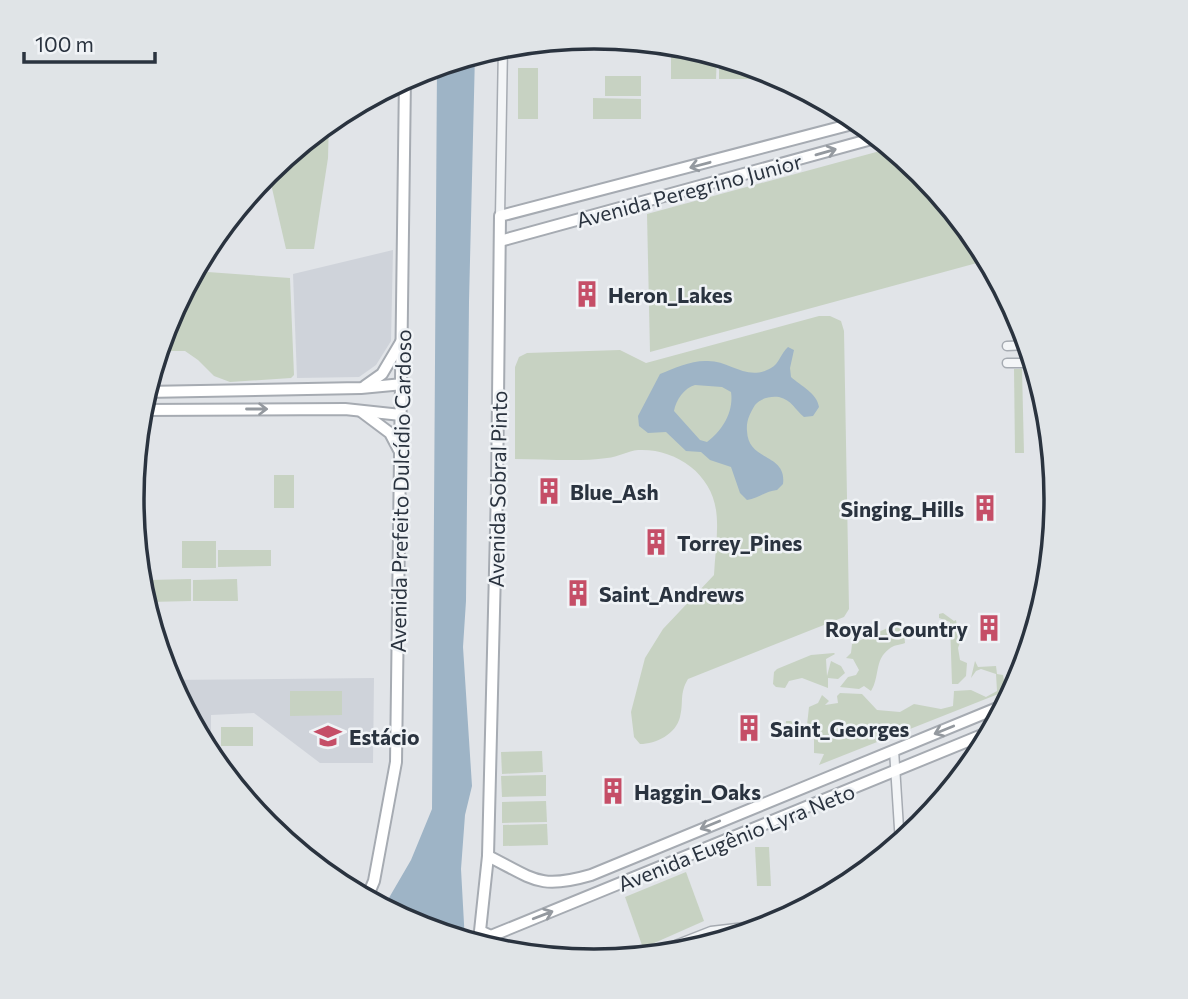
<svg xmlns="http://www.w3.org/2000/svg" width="1188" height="999" font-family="Commissioner,sans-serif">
  <rect width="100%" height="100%" fill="#e1e4e8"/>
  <g fill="#cfd3da">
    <polygon points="393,250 391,341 376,365 359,377 297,378 293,274"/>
    <polygon points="374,678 373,763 320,763 254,713 211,715 211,759 168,680"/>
  </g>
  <g fill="#c7d2c2">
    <polygon points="671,54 717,55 716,79 671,79"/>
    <polygon points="719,56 761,69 761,79 719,79"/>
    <rect x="518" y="68" width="20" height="51"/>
    <rect x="605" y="76" width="36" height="20"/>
    <polygon points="593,98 641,99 641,119 593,119"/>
    <polygon points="329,121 328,158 314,249 286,249 268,171"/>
    <path d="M891,148C929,178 965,217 988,260L650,352L647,214Z"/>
    <polygon points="194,271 290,278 294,375 291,378 230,382 214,376 198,360 185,351 158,351 167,322"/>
    <path d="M819,316H830L841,321L844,331L849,609L844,617L688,679C679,694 684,702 680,717C676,734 656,744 640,744L634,737L631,712L645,658L663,629L714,575C715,554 719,530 716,510C711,473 675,448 638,450C628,451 618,457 607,458C579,462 544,459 515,459V367L519,357L527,353L620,350L646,363Z"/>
    <polygon points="1014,369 1022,369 1024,453 1015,453"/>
    <rect x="274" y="475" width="20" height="33"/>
    <rect x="182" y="541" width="34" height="27"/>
    <polygon points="218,550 271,550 271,566 218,567"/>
    <polygon points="191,579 191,601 150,602 149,580"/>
    <polygon points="237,579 238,601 193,601 193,580"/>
    <polygon points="943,613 954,621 956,620 960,642 958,648 960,660 967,663 966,676 958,684 952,684 950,622 939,618 939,614"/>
    <path d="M903,621L905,643C900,645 893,645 889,649C874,660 880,677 871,691L864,686L859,689L840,687L848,677L856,675L859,670L853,659L846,658L851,653L852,644Z"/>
    <polygon points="834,653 835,654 826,659 827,676 831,661 841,666 845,673 838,679 828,678 828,688 802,678 789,681 785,688 776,687 773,684 774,672 777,669 811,655"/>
    <polygon points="975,661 978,667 996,666 997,674 1003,675 1004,681 1016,680 1017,672 1023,672 1016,687 819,765 824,754 814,753 814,728 812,737 788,738 785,735 786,721 791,721 799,727 807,725 809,707 818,703 822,695 829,701 825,705 838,703 837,696 840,693 862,694 877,710 900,712 914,704 941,709 953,706 954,691 971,690 986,697 997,691 996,674 981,669 976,671 971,678"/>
    <polygon points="290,691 342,691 342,715 290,716"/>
    <rect x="221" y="727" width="32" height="19"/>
    <polygon points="542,751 543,772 502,774 501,752"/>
    <polygon points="546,775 546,796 502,797 501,776"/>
    <polygon points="546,801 547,822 502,823 502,802"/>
    <polygon points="547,824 548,845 503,846 503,825"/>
    <polygon points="755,847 769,847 771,886 757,886"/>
    <polygon points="686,872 704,921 643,948 625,897"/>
  </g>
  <g fill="#9eb4c6" fill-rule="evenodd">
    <polygon points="475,54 469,302 466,601 463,647 472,786 465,815 461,869 465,942 417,927 386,910 386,903 411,860 432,809 437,66"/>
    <path d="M788,347L794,350L790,368L791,377C801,386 817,393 819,407L813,416L804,417C795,410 792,400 779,397C770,396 761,398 755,405C750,413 746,421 747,431C748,462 787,453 783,484L777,490C765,491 758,499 747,500L740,493L731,467L710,460L701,452L686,451L666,432L648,433L639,426L638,416L660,374C674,368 692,360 708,361C731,361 747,382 771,368C779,364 781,353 788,347ZM695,385L722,387L731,392C734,412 722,431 707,442L700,440L674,411C676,400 684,388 695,385Z"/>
  </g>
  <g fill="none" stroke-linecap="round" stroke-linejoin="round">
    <defs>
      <g id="street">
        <polyline points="500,216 503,46"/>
        <polyline points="1007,346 1028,345"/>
        <polyline points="1007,363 1034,363"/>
        <polyline points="894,750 900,844"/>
        <polyline points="642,958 711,931 779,923"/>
      </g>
      <g id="secondary">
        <polyline points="860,122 500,216 497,489 488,856 480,931 491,936 992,731"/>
        <polyline points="500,241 879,137"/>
        <polyline points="365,386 382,374 401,342"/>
        <polyline points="145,392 361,388 403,384"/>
        <polyline points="140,410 345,409 401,415"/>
        <polyline points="362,412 390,433 399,450"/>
        <polyline points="1054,470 1054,523"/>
        <path d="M488,856C534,879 539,890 591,875L1007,704"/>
        <polyline points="366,900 374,881 396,762 405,78"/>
      </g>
    </defs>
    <use href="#street" stroke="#a6abb2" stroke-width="11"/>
    <use href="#secondary" stroke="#a6abb2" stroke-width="14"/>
    <use href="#street" stroke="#f3f5f7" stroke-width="8"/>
    <use href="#secondary" stroke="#fff" stroke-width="10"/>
  </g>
  <defs><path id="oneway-shaft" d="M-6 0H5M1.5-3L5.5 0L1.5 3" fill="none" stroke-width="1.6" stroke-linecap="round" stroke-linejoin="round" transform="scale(1.75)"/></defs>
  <g stroke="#94999f">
    <use href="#oneway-shaft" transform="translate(826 152) rotate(-16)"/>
    <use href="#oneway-shaft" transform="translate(700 165) rotate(165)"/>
    <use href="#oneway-shaft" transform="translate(257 409)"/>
    <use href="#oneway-shaft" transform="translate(944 730) rotate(158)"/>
    <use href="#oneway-shaft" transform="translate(710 825) rotate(158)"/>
    <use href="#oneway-shaft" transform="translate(543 915) rotate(-21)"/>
  </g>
  <defs>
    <symbol id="building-bare" viewBox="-9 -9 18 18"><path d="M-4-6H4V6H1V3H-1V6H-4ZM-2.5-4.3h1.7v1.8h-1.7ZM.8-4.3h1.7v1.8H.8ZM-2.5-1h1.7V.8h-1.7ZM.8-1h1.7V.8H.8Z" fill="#c54e67" stroke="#f0f3f6" stroke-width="2.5" paint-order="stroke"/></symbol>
    <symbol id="university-bare" viewBox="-9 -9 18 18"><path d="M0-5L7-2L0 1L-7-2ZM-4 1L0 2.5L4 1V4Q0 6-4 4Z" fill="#c54e67" stroke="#f0f3f6" stroke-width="2.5" paint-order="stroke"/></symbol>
  </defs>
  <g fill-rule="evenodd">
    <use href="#building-bare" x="568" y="275" width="38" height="38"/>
    <use href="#building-bare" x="530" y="472" width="38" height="38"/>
    <use href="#building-bare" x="966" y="489" width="38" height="38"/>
    <use href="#building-bare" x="637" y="523" width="38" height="38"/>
    <use href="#building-bare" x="559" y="574" width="38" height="38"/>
    <use href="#building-bare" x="970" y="609" width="38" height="38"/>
    <use href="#building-bare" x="730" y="709" width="38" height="38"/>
    <use href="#university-bare" x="309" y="717" width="38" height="38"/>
    <use href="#building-bare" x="594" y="772" width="38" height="38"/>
  </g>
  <g text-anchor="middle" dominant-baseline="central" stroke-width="5" stroke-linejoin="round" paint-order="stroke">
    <g font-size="21" fill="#2a333f" stroke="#f0f3f6">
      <text transform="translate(689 190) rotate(-15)">Avenida Peregrino Junior</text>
      <text transform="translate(497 489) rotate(-89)">Avenida Sobral Pinto</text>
      <text transform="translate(400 491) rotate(-89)">Avenida Prefeito Dulcídio Cardoso</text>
      <text transform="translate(736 837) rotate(-22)">Avenida Eugênio Lyra Neto</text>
    </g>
    <g font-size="21" font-weight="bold" fill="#2a333f" stroke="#f0f3f6" text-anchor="start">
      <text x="608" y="294">Heron_Lakes</text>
      <text x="570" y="491">Blue_Ash</text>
      <text x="964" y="508" text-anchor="end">Singing_Hills</text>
      <text x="677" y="542">Torrey_Pines</text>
      <text x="599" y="593">Saint_Andrews</text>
      <text x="968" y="628" text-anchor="end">Royal_Country</text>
      <text x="770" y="728">Saint_Georges</text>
      <text x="349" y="736">Estácio</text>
      <text x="634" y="791">Haggin_Oaks</text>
    </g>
  </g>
  <path d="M0 0H1188V999H0ZM144 499a450 450 0 1 1 900 0a450 450 0 1 1-900 0Z" fill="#e0e4e7" fill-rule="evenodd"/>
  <path fill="none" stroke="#2a333f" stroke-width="3.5" d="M144 499a450 450 0 1 1 900 0a450 450 0 1 1-900 0Z"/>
  <path d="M24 52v10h131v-10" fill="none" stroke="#2a333f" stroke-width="3.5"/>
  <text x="35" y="52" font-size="21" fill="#2a333f" stroke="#f0f3f6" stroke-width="5" paint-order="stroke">100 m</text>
</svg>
